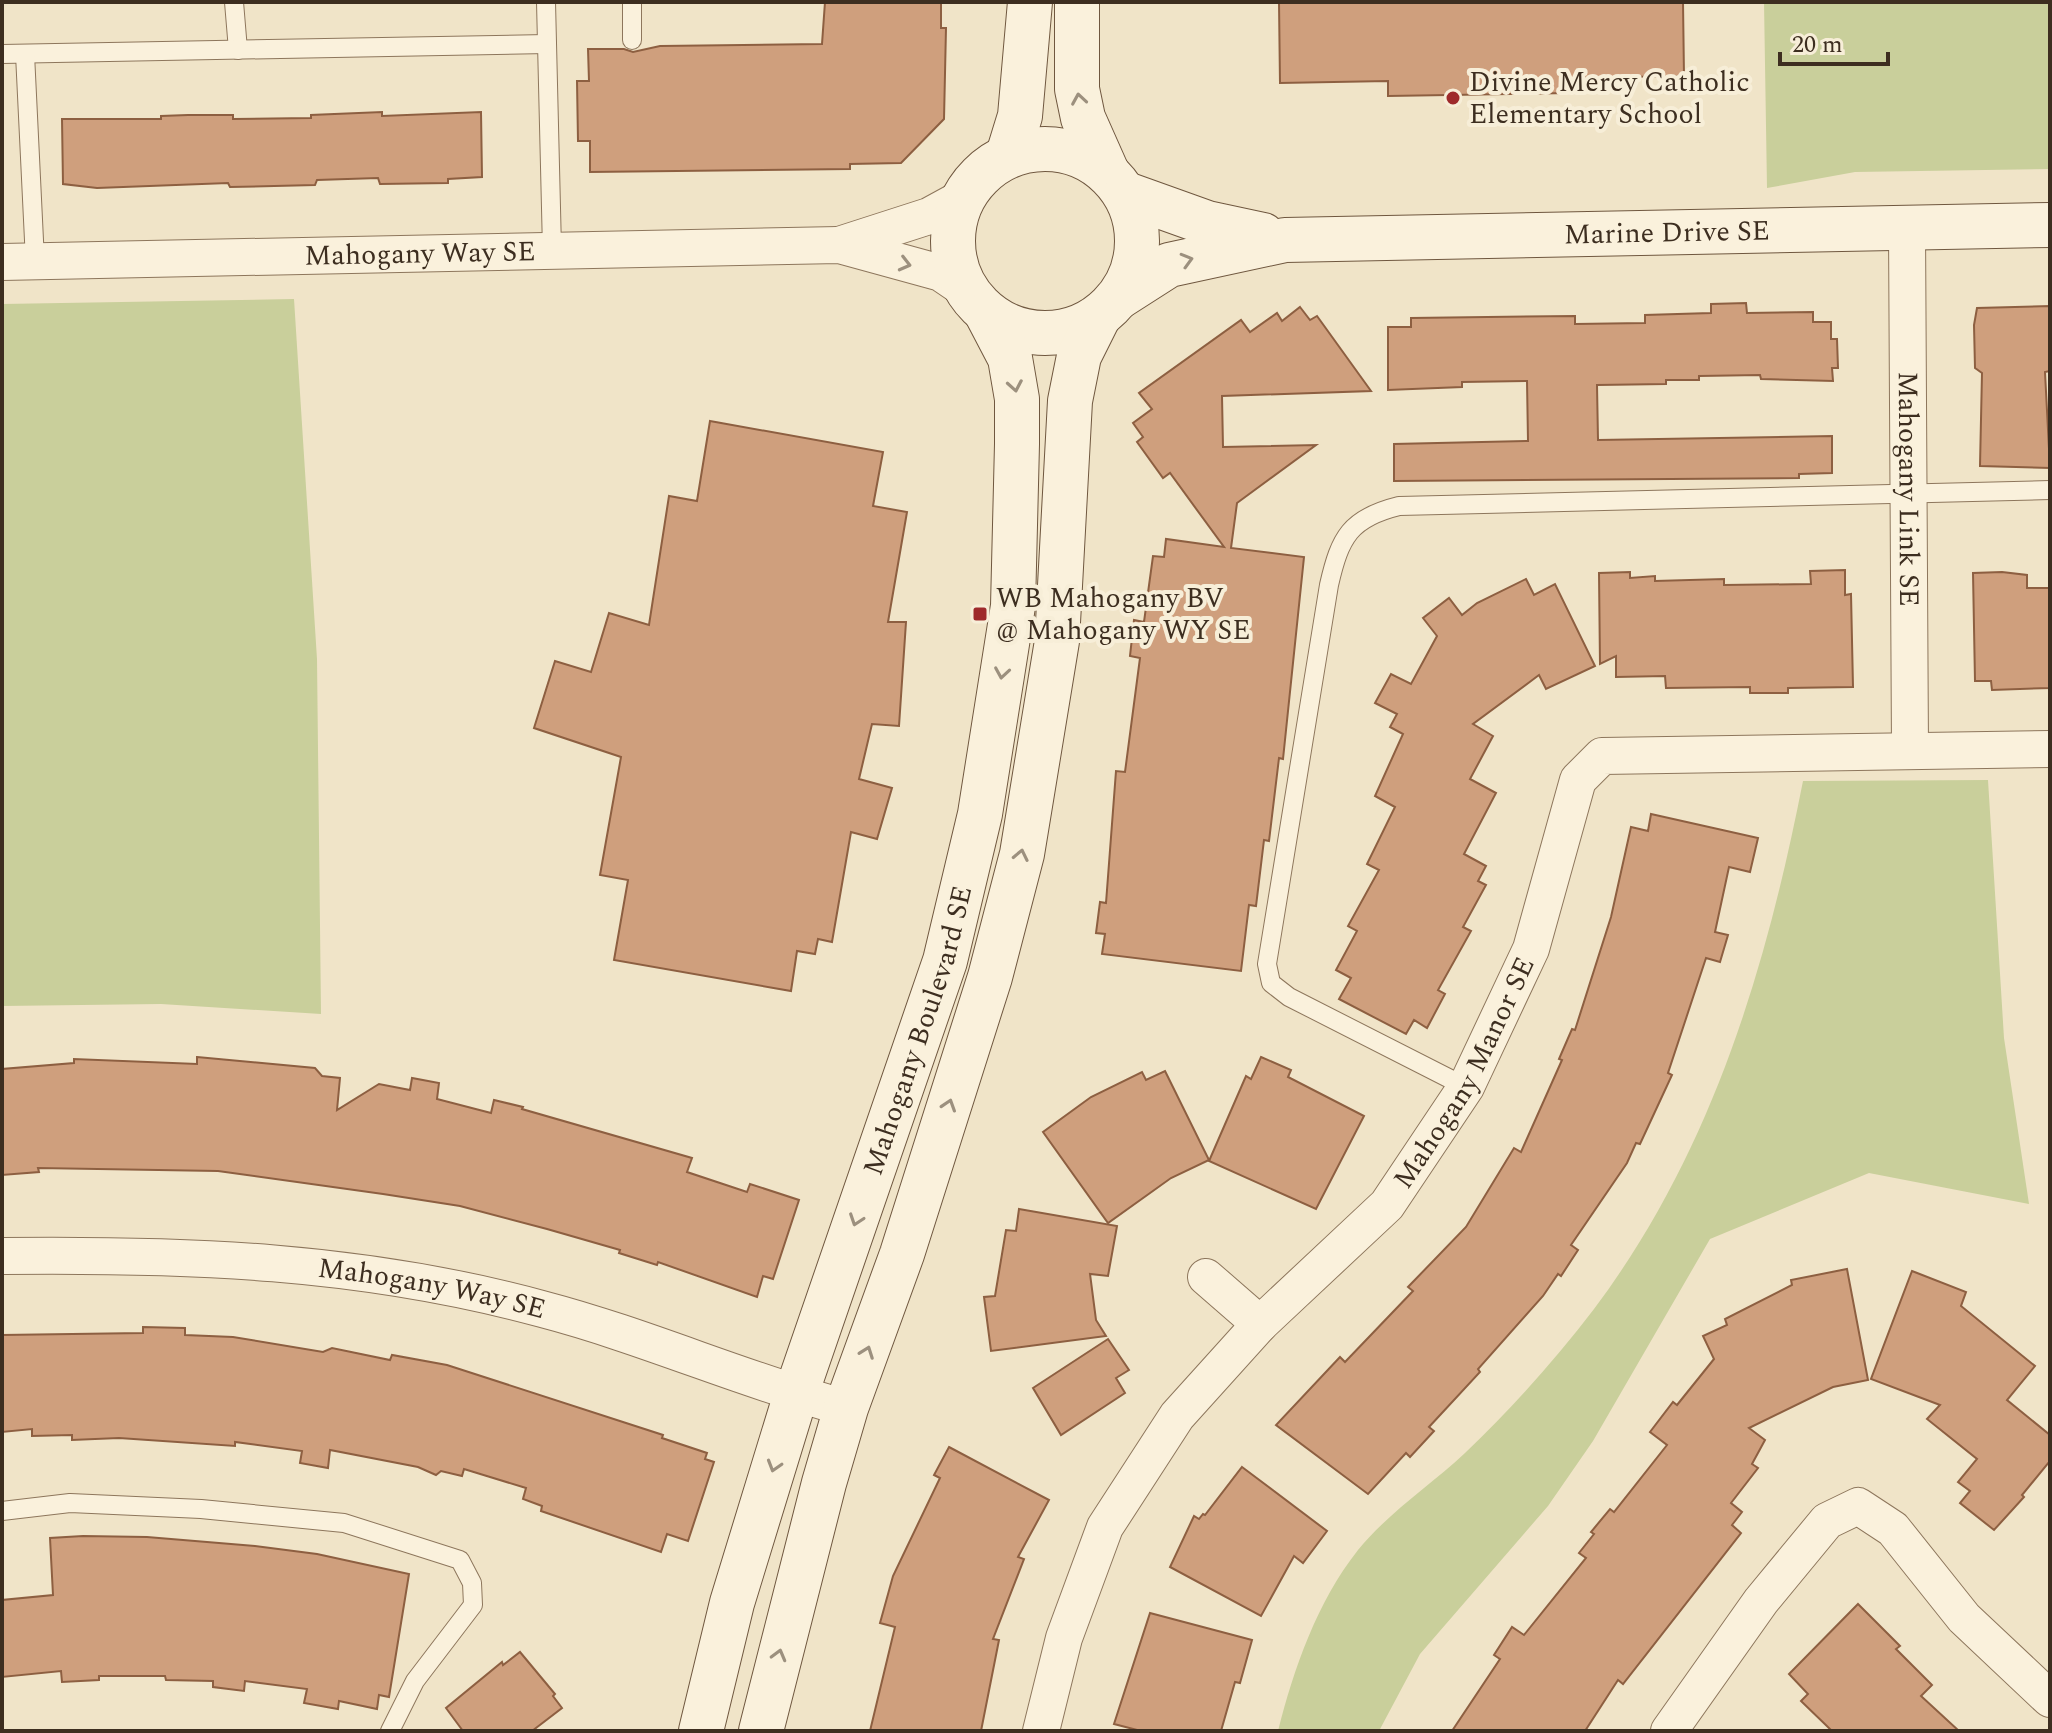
<svg xmlns="http://www.w3.org/2000/svg" width="2052" height="1733" font-family="Spectral,serif">
  <rect width="100%" height="100%" fill="#f0e4c8"/>
  <g fill="#c9cf9b">
    <polygon points="1764,2 2050,2 2050,169 1855,172 1767,188"/>
    <polygon points="294,299 317,659 321,1014 161,1004 2,1006 2,304"/>
    <path d="M1988,780L2004,1038L2029,1204L1869,1173L1710,1239L1593,1441L1548,1506L1420,1654L1379,1731H1278C1294,1668 1317,1602 1358,1550C1388,1513 1431,1485 1465,1453C1512,1408 1555,1360 1594,1309C1711,1153 1766,970 1803,781Z"/>
  </g>
  <g fill="#cf9f7d" stroke="#8d5f41" stroke-width="2">
    <polygon points="825,2 941,2 941,28 946,28 944,119 901,163 850,164 850,169 590,172 590,141 578,141 577,81 589,81 588,49 624,49 633,52 660,46 822,44"/>
    <polygon points="1279,2 1683,2 1684,76 1570,78 1570,93 1388,96 1388,81 1280,83"/>
    <polygon points="382,112 382,116 481,112 482,177 448,179 448,183 380,184 378,178 317,180 315,185 230,187 228,183 97,188 63,184 62,119 161,119 161,116 188,115 233,115 233,119 311,118 311,115"/>
    <polygon points="1746,303 1747,313 1813,312 1813,322 1831,322 1831,339 1837,339 1838,368 1832,368 1833,381 1761,379 1760,375 1699,376 1699,380 1666,380 1666,384 1597,385 1598,440 1832,436 1832,473 1799,474 1799,478 1394,481 1394,444 1528,441 1527,381 1462,382 1462,387 1388,390 1388,327 1411,327 1411,318 1575,316 1575,324 1645,323 1645,315 1711,313 1711,304"/>
    <polygon points="2050,306 2050,371 2045,372 2050,468 1980,466 1982,373 1975,368 1974,325 1977,308"/>
    <polygon points="1300,307 1310,320 1317,316 1371,391 1222,396 1223,447 1316,445 1237,503 1231,548 1304,557 1283,759 1279,758 1269,841 1264,840 1256,906 1249,905 1241,971 1102,954 1105,934 1096,933 1100,902 1106,903 1116,771 1125,772 1140,658 1130,656 1134,620 1144,622 1153,556 1164,557 1166,539 1224,547 1170,473 1163,478 1137,442 1143,437 1133,423 1152,409 1139,393 1241,320 1250,332 1277,313 1282,321"/>
    <polygon points="710,421 883,452 873,506 907,512 888,622 906,622 899,726 872,724 859,779 892,788 877,839 851,832 832,942 818,939 815,954 797,951 791,991 614,960 628,880 600,875 621,757 534,728 555,661 591,672 609,613 649,625 669,496 697,501"/>
    <polygon points="1845,570 1845,595 1851,594 1853,687 1788,688 1788,693 1750,693 1750,687 1666,688 1665,676 1616,677 1616,656 1600,664 1599,573 1630,572 1630,578 1655,576 1655,581 1724,579 1724,585 1811,584 1810,571"/>
    <polygon points="2002,572 2027,575 2027,588 2050,588 2050,688 1992,690 1991,681 1975,681 1973,573"/>
    <polygon points="1526,579 1534,595 1555,584 1595,666 1546,689 1539,675 1473,724 1493,736 1470,779 1496,793 1464,854 1486,866 1478,881 1486,885 1463,927 1471,931 1438,990 1445,994 1427,1028 1414,1020 1406,1034 1339,999 1351,978 1336,970 1357,931 1348,926 1379,870 1367,864 1395,807 1375,796 1403,734 1390,727 1397,714 1375,703 1391,674 1411,684 1437,636 1423,618 1449,598 1462,615 1477,603"/>
    <polygon points="1651,814 1758,838 1750,872 1729,867 1715,932 1728,935 1720,962 1706,958 1668,1073 1672,1075 1659,1103 1640,1144 1636,1143 1627,1163 1571,1245 1578,1250 1561,1276 1558,1274 1543,1296 1478,1369 1480,1372 1429,1427 1434,1431 1410,1457 1406,1453 1368,1494 1276,1425 1340,1357 1345,1362 1413,1291 1408,1287 1466,1227 1514,1148 1521,1152 1562,1060 1559,1059 1572,1029 1575,1030 1611,917 1631,827 1648,831"/>
    <polygon points="197,1057 315,1068 322,1076 340,1078 337,1110 379,1084 410,1090 412,1078 439,1083 437,1099 491,1113 494,1100 523,1107 522,1109 692,1158 687,1172 747,1192 750,1184 799,1200 773,1279 763,1276 757,1297 658,1262 657,1265 619,1253 620,1250 547,1229 460,1206 383,1194 218,1171 38,1168 39,1172 2,1175 2,1069 74,1063 74,1059 197,1064"/>
    <polygon points="1261,1057 1291,1070 1288,1077 1364,1116 1316,1209 1209,1161 1246,1076 1251,1079"/>
    <polygon points="1165,1071 1209,1160 1171,1178 1108,1223 1043,1132 1091,1097 1142,1072 1146,1080"/>
    <polygon points="1019,1209 1117,1226 1108,1276 1090,1274 1096,1320 1106,1336 991,1351 984,1297 995,1296 1006,1230 1016,1231"/>
    <polygon points="1847,1269 1868,1380 1833,1387 1749,1428 1765,1440 1752,1464 1758,1468 1731,1503 1742,1512 1732,1525 1741,1533 1623,1684 1618,1680 1585,1731 1452,1731 1500,1659 1494,1655 1512,1627 1524,1635 1586,1558 1579,1553 1594,1534 1591,1532 1610,1509 1614,1512 1667,1445 1650,1432 1673,1402 1677,1405 1714,1359 1703,1336 1727,1325 1725,1319 1792,1285 1791,1280"/>
    <polygon points="1912,1271 1966,1292 1961,1306 2035,1366 2007,1400 2050,1435 2050,1461 2022,1495 2024,1497 1994,1530 1960,1503 1970,1491 1958,1482 1977,1459 1927,1419 1940,1405 1871,1379"/>
    <polygon points="143,1327 185,1328 185,1335 233,1337 323,1352 332,1348 390,1360 392,1355 447,1365 663,1435 662,1438 707,1453 705,1459 714,1462 688,1541 667,1534 661,1552 541,1511 542,1506 523,1499 526,1488 464,1469 462,1476 441,1471 436,1475 418,1467 330,1450 328,1468 300,1463 302,1451 235,1442 235,1446 119,1438 72,1440 72,1435 32,1436 32,1429 2,1432 2,1335 143,1333"/>
    <polygon points="1108,1339 1129,1370 1116,1378 1125,1393 1061,1435 1033,1388"/>
    <polygon points="949,1447 1049,1500 1018,1557 1024,1559 993,1639 999,1640 981,1731 870,1731 895,1627 880,1623 893,1576 940,1478 934,1475"/>
    <polygon points="1242,1467 1327,1531 1303,1563 1294,1556 1261,1616 1170,1567 1194,1516 1199,1519 1203,1514 1205,1515"/>
    <polygon points="83,1536 147,1537 255,1546 317,1554 409,1574 389,1697 379,1695 377,1709 339,1701 338,1709 304,1703 307,1689 245,1681 244,1691 213,1687 213,1681 166,1680 165,1676 99,1676 99,1680 62,1682 61,1671 2,1677 2,1600 53,1595 50,1538"/>
    <polygon points="1858,1604 1900,1646 1896,1649 1932,1685 1921,1696 1959,1731 1832,1731 1801,1701 1808,1694 1789,1674"/>
    <polygon points="1150,1613 1252,1640 1240,1683 1235,1682 1221,1731 1141,1731 1114,1724"/>
    <polygon points="520,1652 555,1694 553,1696 562,1708 532,1731 463,1731 446,1708 502,1662 503,1665"/>
  </g>
  <g fill="none" stroke-linecap="round" stroke-linejoin="round">
    <defs>
      <g id="lane">
        <polyline points="234,2 238,50"/>
        <polyline points="546,2 552,249"/>
        <polyline points="632,2 632,40"/>
        <polyline points="2,54 547,44"/>
        <polyline points="25,54 35,261"/>
        <path d="M1466,1087L1289,997L1271,983L1267,964L1329,585C1340,537 1350,518 1399,506L2050,490"/>
        <polyline points="2,1511 70,1503 201,1509 344,1523 460,1560 472,1583 473,1605 415,1681 390,1731"/>
      </g>
      <g id="street">
        <path id="s1" d="M1907,229L1910,748"/>
        <polyline points="839,245 929,216 962,198"/>
        <path id="s2" d="M2,262L839,245L941,273L966,290"/>
        <path id="s3" d="M2,1256C186,1254 362,1260 542,1309C645,1336 743,1380 846,1408"/>
        <polyline points="1206,1277 1260,1324"/>
        <path id="s4" d="M1041,1731L1064,1638L1105,1527L1177,1416L1260,1324L1387,1205L1466,1087L1531,949L1578,780L1602,756L2050,749"/>
        <polyline points="1669,1731 1761,1601 1827,1521 1858,1506 1893,1529 1964,1618 2050,1699"/>
      </g>
      <g id="secondary">
        <polyline points="1077,2 1077,89 1083,118 1107,172"/>
        <circle cx="1045" cy="241" r="92"/>
        <polyline points="1008,155 1020,116 1030,2"/>
        <polyline points="1126,194 1207,223 1263,235"/>
        <path id="s5" d="M1119,297L1169,265L1285,240L2050,225"/>
        <path id="s6" d="M701,1731L732,1603L796,1394L945,961L980,814L1013,606L1017,444V399L1010,358L987,314"/>
        <polyline points="761,1731 824,1483 846,1408 902,1254 990,977 1022,854 1057,641 1070,401 1079,356 1098,318"/>
      </g>
    </defs>
    <use href="#lane" stroke="#8d765c" stroke-width="20"/>
    <use href="#street" stroke="#8d765c" stroke-width="38"/>
    <use href="#secondary" stroke="#6f573f" stroke-width="46"/>
    <use href="#lane" stroke="#faf1dc" stroke-width="18"/>
    <use href="#street" stroke="#faf1dc" stroke-width="36"/>
    <use href="#secondary" stroke="#faf1dc" stroke-width="44"/>
  </g>
  <defs><path id="oneway-chevron" d="M-2-3.5L2.5 0L-2 3.5" fill="none" stroke-width="1.6" stroke-linecap="round" stroke-linejoin="round" transform="scale(2)"/></defs>
  <g stroke="#9c907e">
    <use href="#oneway-chevron" transform="translate(1079 99) rotate(-99)"/>
    <use href="#oneway-chevron" transform="translate(1187 260) rotate(-16)"/>
    <use href="#oneway-chevron" transform="translate(905 264) rotate(14)"/>
    <use href="#oneway-chevron" transform="translate(1015 386) rotate(80)"/>
    <use href="#oneway-chevron" transform="translate(1002 673) rotate(99)"/>
    <use href="#oneway-chevron" transform="translate(1021 855) rotate(-78)"/>
    <use href="#oneway-chevron" transform="translate(949 1105) rotate(-72)"/>
    <use href="#oneway-chevron" transform="translate(856 1220) rotate(109)"/>
    <use href="#oneway-chevron" transform="translate(867 1352) rotate(-70)"/>
    <use href="#oneway-chevron" transform="translate(774 1466) rotate(107)"/>
    <use href="#oneway-chevron" transform="translate(779 1655) rotate(-75)"/>
  </g>
  <g fill="#9e2a2b" stroke="#f7eed8" stroke-width="3">
    <circle cx="1453" cy="98" r="8"/>
    <rect x="972" y="606" width="16" height="16" rx="4"/>
  </g>
  <g text-anchor="middle" dominant-baseline="central" stroke-width="8" stroke-linejoin="round" paint-order="stroke">
    <g font-size="28" fill="#3d2e20" stroke="#f7eed8" text-anchor="start">
      <text x="1469" y="82">Divine Mercy Catholic<tspan x="1469" dy="32">Elementary School</tspan></text>
      <text x="996" y="598">WB Mahogany BV<tspan x="996" dy="32">@ Mahogany WY SE</tspan></text>
    </g>
    <g font-size="28" fill="#3d2e20" stroke="#f7eed8">
      <text stroke="none"><textPath href="#s5" startOffset="560">Marine Drive SE</textPath></text>
      <text stroke="none"><textPath href="#s2" startOffset="418">Mahogany Way SE</textPath></text>
      <text stroke="none"><textPath href="#s1" startOffset="260">Mahogany Link SE</textPath></text>
      <text stroke="none"><textPath href="#s6" startOffset="734">Mahogany Boulevard SE</textPath></text>
      <text stroke="none"><textPath href="#s4" startOffset="798">Mahogany Manor SE</textPath></text>
      <text stroke="none"><textPath href="#s3" startOffset="432">Mahogany Way SE</textPath></text>
    </g>
  </g>
  <rect width="2052" height="1733" fill="none" stroke="#3d2e20" stroke-width="8"/>
  <path d="M1780 52v12h108v-12" fill="none" stroke="#3d2e20" stroke-width="4"/>
  <text x="1792" y="52" font-size="24" fill="#3d2e20" stroke="#f7eed8" stroke-width="6" paint-order="stroke">20 m</text>
</svg>
